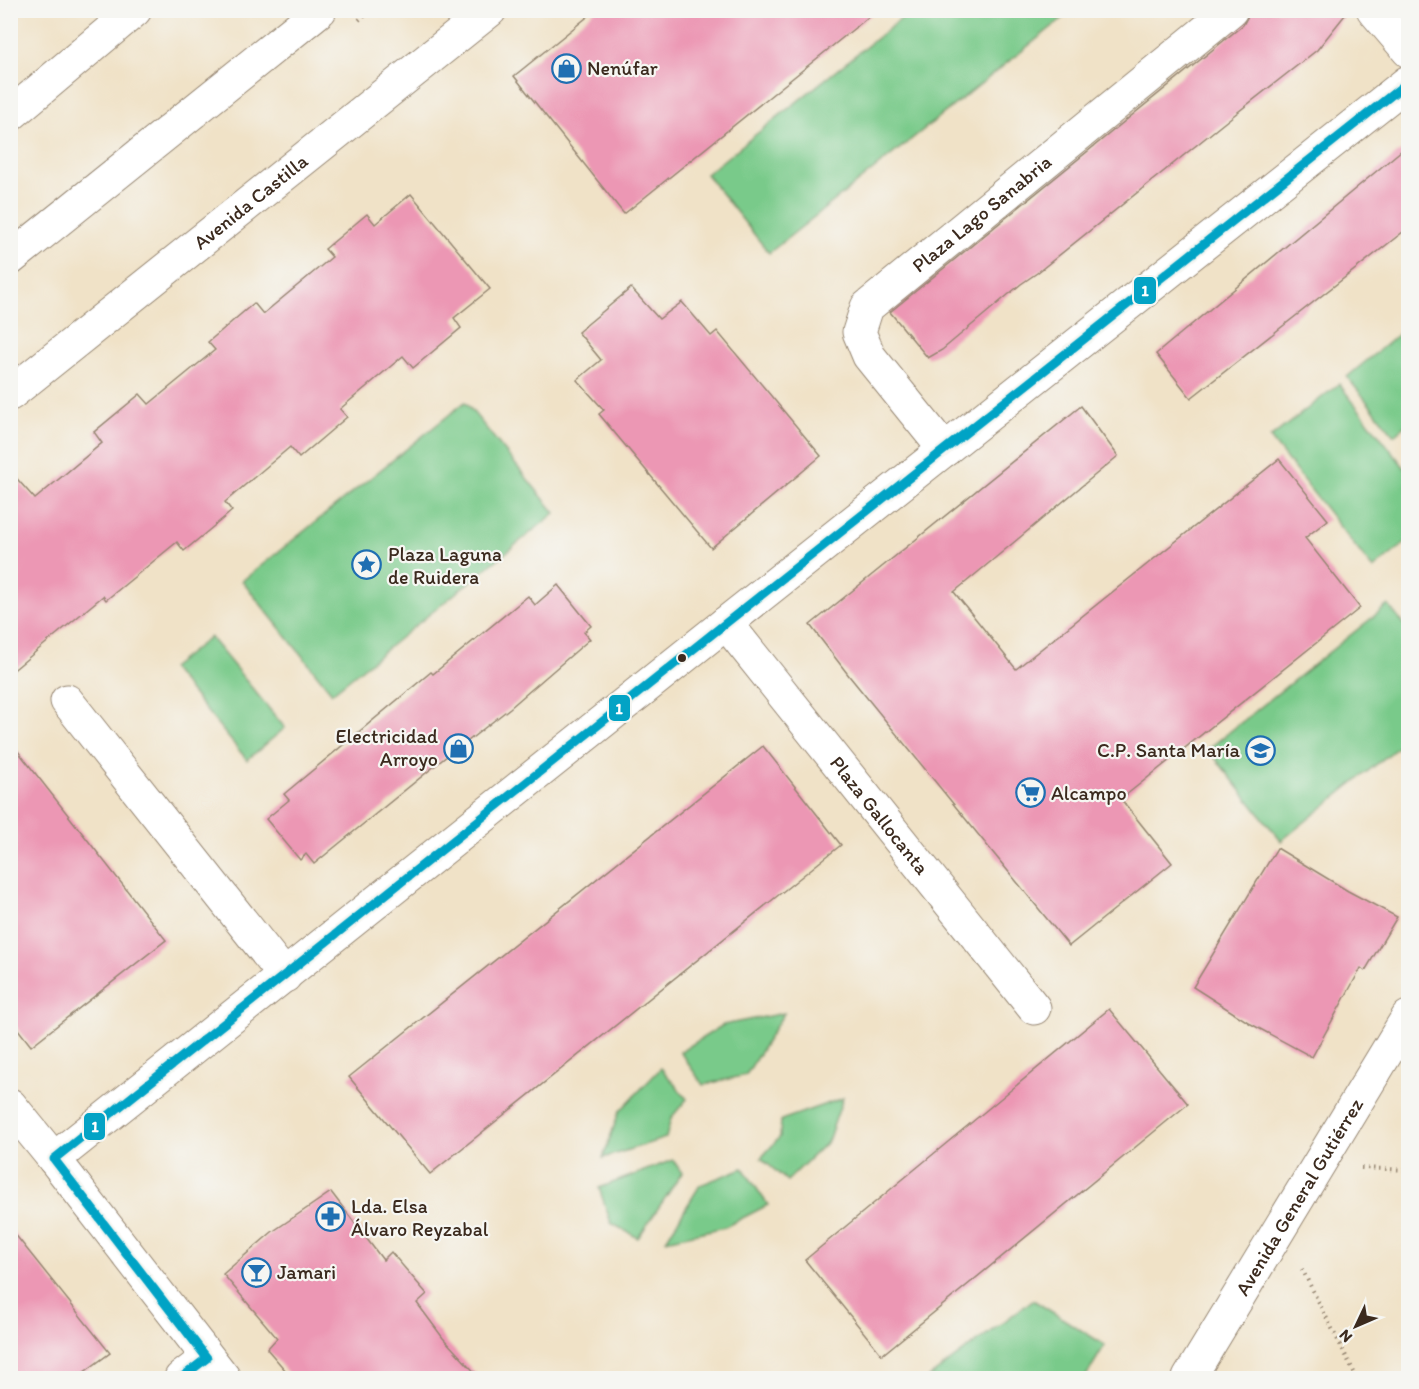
<svg xmlns="http://www.w3.org/2000/svg" width="1419" height="1389" font-family="Itim,sans-serif">
  <rect width="100%" height="100%" fill="#f6f6f2"/>
  <filter id="ink" filterUnits="userSpaceOnUse"><feTurbulence type="fractalNoise" baseFrequency=".0167" numOctaves="2"/><feDisplacementMap in="SourceGraphic" scale="12" xChannelSelector="R" yChannelSelector="G"/><feConvolveMatrix kernelMatrix="1 2 1 2 8 2 1 2 1" color-interpolation-filters="sRGB"/></filter>
  <filter id="wash" filterUnits="userSpaceOnUse"><feTurbulence type="fractalNoise" baseFrequency=".008" numOctaves="4" result="noise"/><feDisplacementMap in="SourceGraphic" scale="24" xChannelSelector="R" yChannelSelector="G"/><feGaussianBlur stdDeviation="1.35" result="paint"/><feColorMatrix in="noise" values="0 0 0 0 0 0 0 0 0 0 0 0 0 0 0 0 0 1.4 0 .05"/><feComposite in="paint" operator="in"/></filter>
  <g filter="url(#wash)">
    <rect width="100%" height="100%" fill="#f0e2c7"/>
    <g fill="#79ca8a" stroke="#5a7a54" stroke-width="1.5">
      <polygon points="911,11 1072,11 769,253 706,174"/>
      <polygon points="1408,326 1408,423 1394,435 1347,377"/>
      <polygon points="1339,384 1408,472 1408,541 1373,569 1270,438"/>
      <polygon points="465,402 555,513 332,693 242,581"/>
      <polygon points="1388,605 1408,630 1408,739 1281,841 1208,749"/>
      <polygon points="210,637 285,728 247,760 171,668"/>
      <polygon points="784,1013 746,1075 703,1085 680,1052 723,1025"/>
      <polygon points="661,1068 687,1099 671,1118 666,1138 603,1158 619,1112"/>
      <polygon points="843,1098 828,1141 787,1181 761,1158 780,1137 781,1120"/>
      <polygon points="673,1160 682,1173 638,1238 611,1223 599,1188"/>
      <polygon points="743,1168 768,1205 725,1227 666,1240 700,1185"/>
      <polygon points="1033,1300 1105,1345 1085,1378 928,1378"/>
    </g>
    <g id="blocks">
      <g fill="#ec97b4">
        <polygon points="596,10 877,10 624,214 514,76"/>
        <polygon points="1254,10 1349,10 1317,50 1229,119 1037,273 1021,284 942,350 928,358 890,312 1243,25 1249,14"/>
        <polygon points="1408,145 1408,228 1191,398 1156,354"/>
        <polygon points="411,194 490,289 454,318 461,328 413,368 403,356 340,409 347,417 299,458 290,447 225,502 232,511 184,551 177,542 106,600 103,596 10,673 10,471 35,499 102,443 94,432 140,394 149,404 215,350 208,342 254,303 263,314 332,257 325,249 367,214 375,224"/>
        <polygon points="631,288 659,319 682,302 711,336 717,331 821,456 711,548 599,414 604,410 577,380 601,360 578,332"/>
        <polygon points="1081,406 1118,456 954,592 1016,669 1279,459 1328,520 1305,538 1360,608 1121,799 1172,863 1069,946 850,677 810,625"/>
        <polygon points="558,585 591,626 584,632 590,639 510,708 459,748 458,747 314,864 306,854 300,860 266,819 289,800 284,794 431,672 433,674 528,596 535,605"/>
        <polygon points="10,741 166,940 31,1046 10,1019"/>
        <polygon points="763,746 841,845 430,1174 349,1077"/>
        <polygon points="1277,848 1348,891 1397,917 1365,971 1361,968 1312,1057 1251,1024 1193,987"/>
        <polygon points="1109,1009 1188,1104 882,1355 805,1260"/>
        <polygon points="331,1192 383,1260 391,1252 427,1294 417,1303 443,1338 480,1378 292,1378 267,1349 277,1338 223,1274 272,1232"/>
        <polygon points="10,1228 110,1353 76,1378 10,1378"/>
      </g>
    </g>
  </g>
  <g filter="url(#ink)">
    <use href="#blocks" fill-opacity="0" stroke="#968672" stroke-width="1.5"/>
    <g fill="none" stroke-linecap="round" stroke-linejoin="round">
      <defs>
        <polyline id="pedestrian" points="1373,10 1408,51"/>
        <g id="minor">
          <polyline points="10,115 135,10"/>
          <path id="s1" d="M10,394L490,10"/>
          <path id="s2" d="M945,450L869,356L859,332L867,307L1231,10"/>
          <path id="s3" d="M726,623L1034,1008"/>
          <polyline points="67,701 285,976"/>
          <polyline points="10,1105 54,1159 224,1378"/>
          <polyline points="54,1159 726,623 1408,82"/>
          <polyline points="181,1378 207,1358"/>
          <path id="s4" d="M1189,1378L1408,1017"/>
        </g>
        <polyline id="tertiary" points="10,259 320,10"/>
      </defs>
      <use href="#pedestrian" stroke="#968672" stroke-width="34"/>
      <use href="#minor" stroke="#968672" stroke-width="35"/>
      <use href="#tertiary" stroke="#968672" stroke-width="35"/>
      <g stroke="#968672" stroke-width="4" stroke-dasharray="1.5 4.5" stroke-linecap="butt">
        <polyline points="359,20 370,10"/>
        <polyline points="1361,1168 1408,1170"/>
        <polyline points="1302,1269 1357,1378"/>
      </g>
      <use href="#pedestrian" stroke="#fff" stroke-width="32"/>
      <use href="#minor" stroke="#fff" stroke-width="33"/>
      <use href="#tertiary" stroke="#fff" stroke-width="33"/>
      <defs>
        <polyline id="bus-1" points="181,1378 207,1358 54,1159 726,623 1408,82"/>
      </defs>
      <use href="#bus-1" stroke="#f6f6f2" stroke-width="14"/>
      <use href="#bus-1" stroke="#03a3c5" stroke-width="9"/>
    </g>
  </g>
  <defs>
    <symbol id="shop-ring" viewBox="-11 -11 22 22"><circle r="9.5" fill="#f6f6f2" stroke="#1f6fb2" stroke-width="1.5"/><path d="M-5-2.5h2.3a2.7 3.5 0 0 1 5.4 0H5L5.5 6h-11ZM-1.5-2.5h3a1.5 2.3 0 0 0-3 0Z" fill="#1f6fb2"/></symbol>
    <symbol id="sight-ring" viewBox="-11 -11 22 22"><circle r="9.5" fill="#f6f6f2" stroke="#1f6fb2" stroke-width="1.5"/><path d="M0-6L1.8-2.2L6-1.7L2.9 1.2L3.7 5.4L0 3.3L-3.7 5.4L-2.9 1.2L-6-1.7L-1.8-2.2Z" fill="#1f6fb2"/></symbol>
    <symbol id="school-ring" viewBox="-11 -11 22 22"><circle r="9.5" fill="#f6f6f2" stroke="#1f6fb2" stroke-width="1.5"/><path d="M0-5L7-2L0 1L-7-2ZM-4 1L0 2.5L4 1V4Q0 6-4 4Z" fill="#1f6fb2"/></symbol>
    <symbol id="supermarket-ring" viewBox="-11 -11 22 22"><circle r="9.5" fill="#f6f6f2" stroke="#1f6fb2" stroke-width="1.5"/><path d="M-6-5.5h2.5l.6 2H6L4.5 2H-2.5L-4.4-4H-6ZM-1.5 3.2a1.3 1.3 0 1 0 .1 0ZM3 3.2a1.3 1.3 0 1 0 .1 0Z" fill="#1f6fb2"/></symbol>
    <symbol id="pharmacy-ring" viewBox="-11 -11 22 22"><circle r="9.5" fill="#f6f6f2" stroke="#1f6fb2" stroke-width="1.5"/><path d="M-2-6h4v4h4v4h-4v4h-4v-4h-4v-4h4Z" fill="#1f6fb2"/></symbol>
    <symbol id="bar-ring" viewBox="-11 -11 22 22"><circle r="9.5" fill="#f6f6f2" stroke="#1f6fb2" stroke-width="1.5"/><path d="M-6-5H6L.8 .8V4.5H3.5V6h-7V4.5H-.8V.8Z" fill="#1f6fb2"/></symbol>
  </defs>
  <g fill-rule="evenodd">
    <use href="#shop-ring" x="550" y="52" width="33" height="33"/>
    <use href="#sight-ring" x="350" y="548" width="33" height="33"/>
    <use href="#shop-ring" x="442" y="732" width="33" height="33"/>
    <use href="#school-ring" x="1244" y="734" width="33" height="33"/>
    <use href="#supermarket-ring" x="1014" y="776" width="33" height="33"/>
    <use href="#pharmacy-ring" x="314" y="1200" width="33" height="33"/>
    <use href="#bar-ring" x="240" y="1256" width="33" height="33"/>
  </g>
  <circle fill="#3b2a1e" stroke="#f6f6f2" stroke-width="2" cx="682" cy="658" r="5"/>
  <g text-anchor="middle" dominant-baseline="central" stroke-width="4.5" stroke-linejoin="round" paint-order="stroke">
    <g font-size="20" fill="#3b2a1e" stroke="#f6f6f2" text-anchor="start">
      <text x="587" y="68">Nenúfar</text>
      <text x="388" y="554">Plaza Laguna<tspan x="388" dy="23">de Ruidera</tspan></text>
      <text x="438" y="736" text-anchor="end">Electricidad<tspan x="438" dy="23">Arroyo</tspan></text>
      <text x="1240" y="750" text-anchor="end">C.P. Santa María</text>
      <text x="1051" y="793">Alcampo</text>
      <text x="351" y="1206">Lda. Elsa<tspan x="351" dy="23">Álvaro Reyzabal</tspan></text>
      <text x="277" y="1272">Jamari</text>
    </g>
    <g font-size="20" fill="#3b2a1e" stroke="#f6f6f2">
      <text stroke="none"><textPath href="#s1" startOffset="308">Avenida Castilla</textPath></text>
      <text stroke="none"><textPath href="#s2" startOffset="321">Plaza Lago Sanabria</textPath></text>
      <text stroke="none"><textPath href="#s3" startOffset="246">Plaza Gallocanta</textPath></text>
      <text stroke="none"><textPath href="#s4" startOffset="212">Avenida General Gutiérrez</textPath></text>
    </g>
  </g>
  <g stroke="#f6f6f2" stroke-width="2">
    <rect x="1133" y="276" width="24" height="29" rx="6" fill="#03a3c5"/>
    <rect x="608" y="694" width="23" height="28" rx="6" fill="#03a3c5"/>
    <rect x="83" y="1112" width="23" height="29" rx="6" fill="#03a3c5"/>
  </g>
  <g font-size="16" text-anchor="middle" font-weight="bold" fill="#fff">
    <text x="1145" y="296">1</text>
    <text x="619" y="714">1</text>
    <text x="95" y="1132">1</text>
  </g>
  <rect width="1419" height="1389" fill="none" stroke="#f6f6f2" stroke-width="36"/>
  <g transform="translate(1356 1326) rotate(226)" stroke="#f6f6f2" stroke-width="4.5" paint-order="stroke">
  <path d="M0-4.5L10 22L0 15L-10 22Z" fill="#3b2a1e"/>
  <text y="-9" font-size="16" font-weight="bold" text-anchor="middle" fill="#3b2a1e">N</text>
  </g>
</svg>
